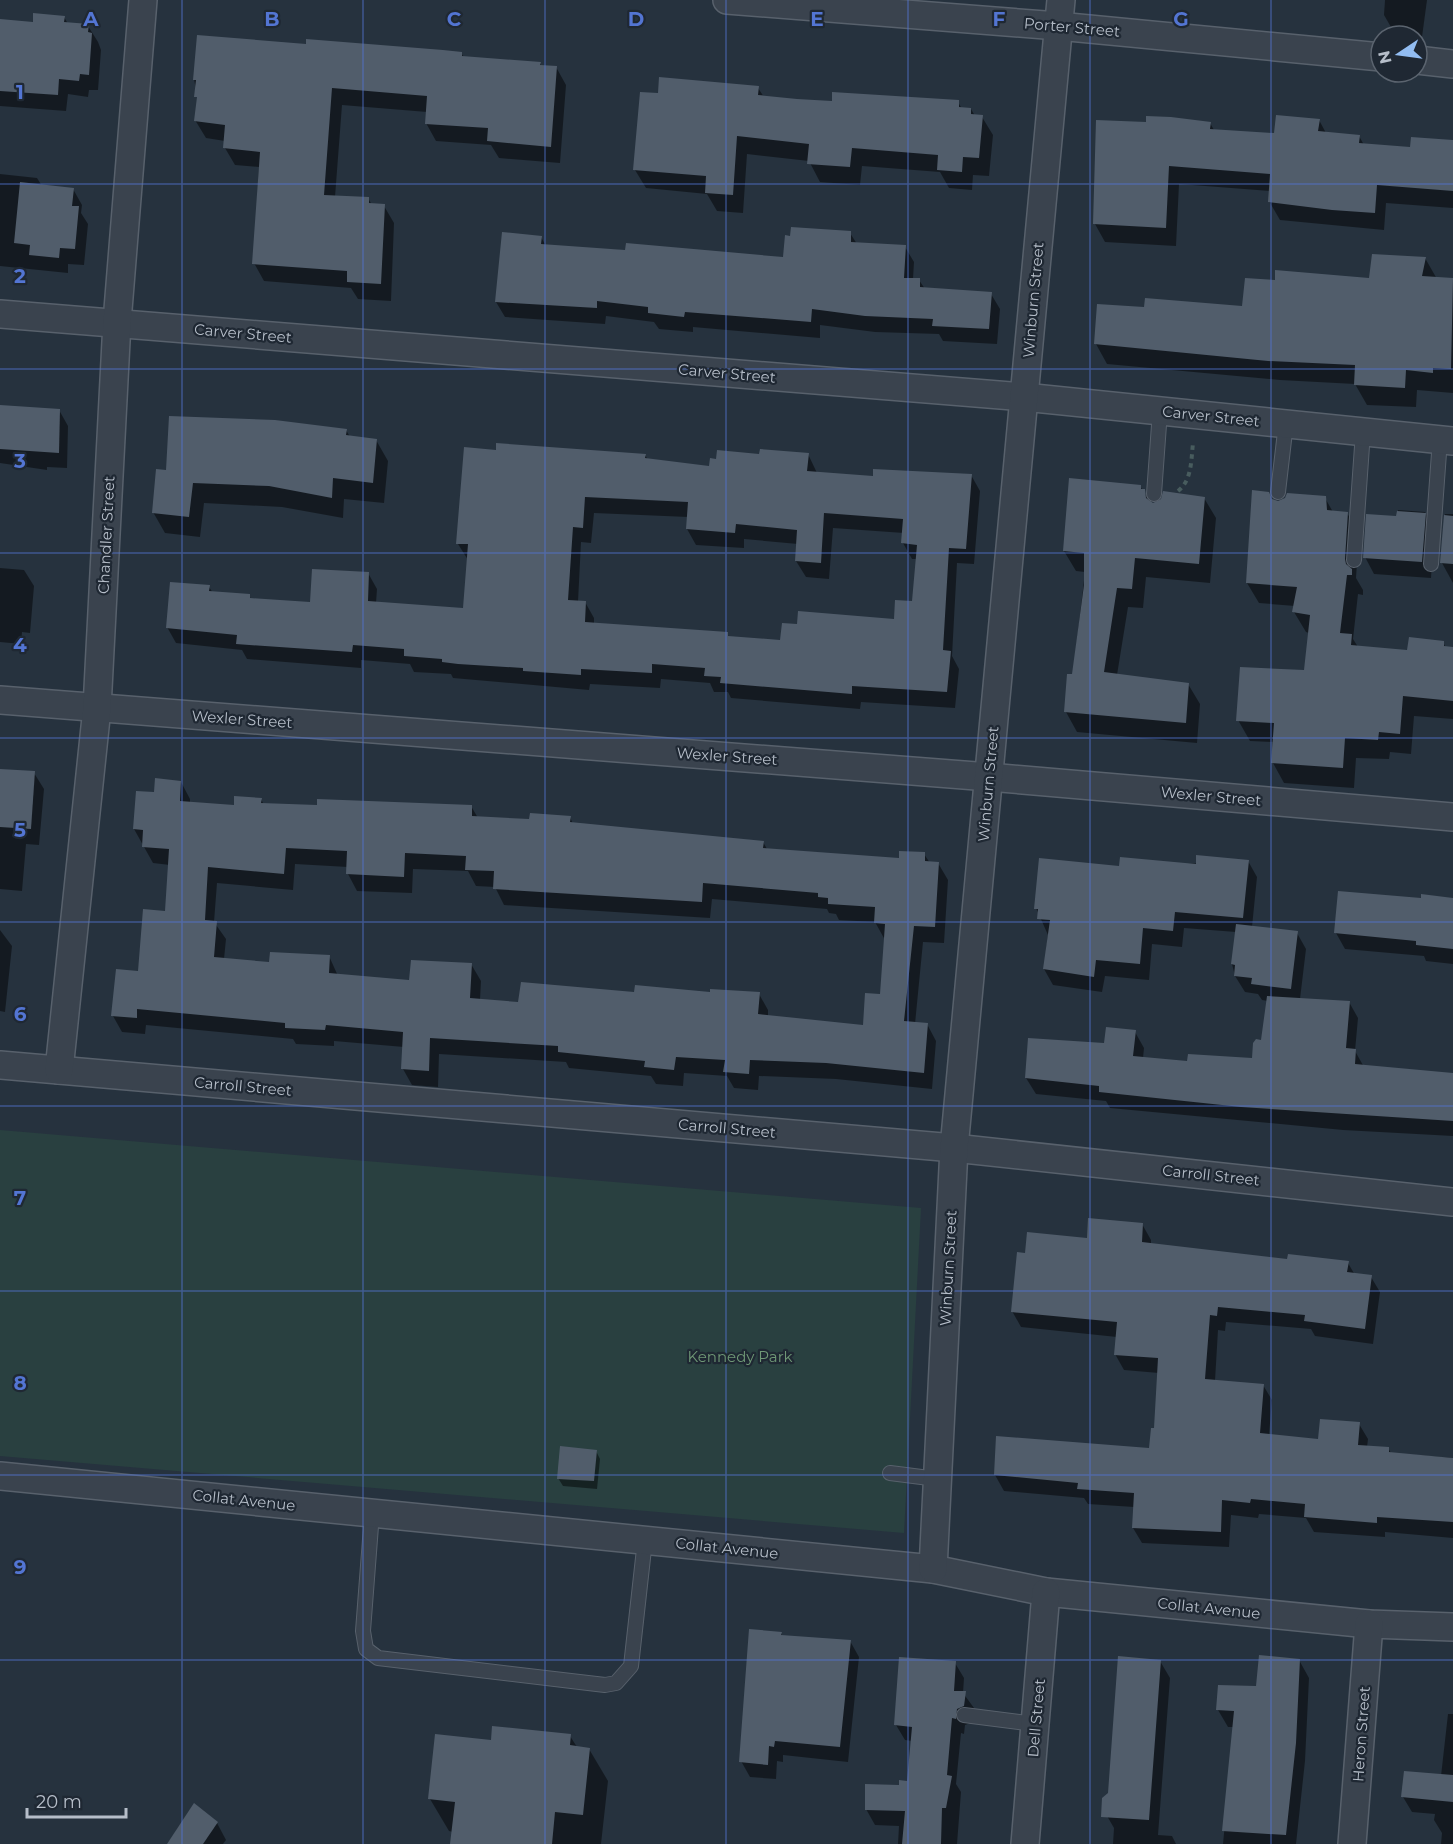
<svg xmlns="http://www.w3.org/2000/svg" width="1453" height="1844" font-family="Montserrat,sans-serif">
  <rect width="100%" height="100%" fill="#26323e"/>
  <polygon fill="#294040" points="0,1130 921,1208 904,1533 0,1456"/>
  <g fill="#0007" fill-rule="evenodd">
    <polygon points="1385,0 1427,0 1422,37 1395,34 1384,15"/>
    <polygon points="64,17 68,24 88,26 98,42 101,50 98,90 89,90 88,97 68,94 66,111 0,106 0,20 34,24"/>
    <polygon points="307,46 461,53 464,57 540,63 541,66 556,67 566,85 560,163 499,158 491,145 436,141 426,123 427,112 342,105 335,197 368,198 372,205 384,206 394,223 391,301 358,299 351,288 264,281 254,263 259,167 235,165 225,148 225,141 206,138 195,120 198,100 194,79"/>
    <polygon points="758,88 764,97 833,103 958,102 962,109 971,109 975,116 982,117 993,135 989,176 973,175 972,190 949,188 940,172 862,166 860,185 820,182 809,161 747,154 743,213 717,211 707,194 646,188 635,170 659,94"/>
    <polygon points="1319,120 1326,133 1359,136 1364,145 1411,149 1453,142 1453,208 1386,203 1384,230 1280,220 1269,201 1270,191 1179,184 1176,246 1105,242 1095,224 1210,123 1214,130 1275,135"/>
    <polygon points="0,174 37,178 42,186 73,189 82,205 81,213 88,224 84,265 68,264 68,273 0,266"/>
    <polygon points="850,233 857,244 905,247 914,262 913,279 919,280 925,289 991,294 1000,309 997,344 943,341 939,334 875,332 820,325 820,338 693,327 693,332 659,329 654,322 606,316 605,324 505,317 496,302 541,237 546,246 784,259"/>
    <polygon points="1425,258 1437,279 1453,280 1453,393 1417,390 1416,407 1367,405 1355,384 1280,380 1107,364 1096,344 1145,309 1244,308 1276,282 1370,279"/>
    <polygon points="0,406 59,410 68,426 67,468 47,467 47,470 0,463"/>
    <polygon points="346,430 350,437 376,440 388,461 384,503 344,499 343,518 282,507 204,503 200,537 165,533 153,512 168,471"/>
    <path d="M497,451L645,455L648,460L710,467L761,456L808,454L817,473L874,478L971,475L980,491L974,564L957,563L952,656L959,669L955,708L861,702L860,709L731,698L728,692H714L710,683L661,679L660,688L590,684L589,690L453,678L451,674L414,672L410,664L361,660V668L247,659L242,650L176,643L167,627L209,587L213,593L249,596L252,600L311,603L368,573L377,589L376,603L464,610L468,560L458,544ZM594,513L688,517L687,529L696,545L744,548V539L798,544L796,561L806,577L829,579L833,528L904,533L903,543L912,559H918L913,603L895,621L782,641L729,637L727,634L594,624V618L585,602H578L581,542L591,543Z"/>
    <polygon points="1140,486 1152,505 1204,498 1216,518 1210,583 1146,577 1143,608 1128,607 1117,675 1188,684 1200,704 1197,743 1077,732 1066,712 1073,675 1085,572 1076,571 1064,551"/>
    <polygon points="1325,498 1333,512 1347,513 1359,533 1356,578 1363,590 1363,595 1358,594 1353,639 1358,647 1409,652 1443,642 1446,648 1453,648 1453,719 1414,716 1411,754 1390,752 1389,759 1356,758 1354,788 1284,783 1273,763 1274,742 1250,741 1238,720 1305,672 1309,633 1306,632 1294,612 1295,606 1259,603 1247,583 1272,501 1278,503"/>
    <polygon points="1398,510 1425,512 1434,529 1431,578 1374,574 1365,557 1398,518"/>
    <polygon points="1445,514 1453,514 1453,583 1442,563"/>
    <polygon points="0,568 24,570 34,586 30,633 22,632 21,644 0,642"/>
    <polygon points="0,770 34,773 44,789 39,845 26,844 22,891 0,889"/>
    <path d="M181,782L190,799V803L235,807L261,799L264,805L471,806L478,818L531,821L570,817L573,824L763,842L767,849L900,859L924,854L930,863H938L948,880L944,943L923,942L915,1024H927L936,1041L932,1089L836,1079L759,1076L758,1090L734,1088L727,1076L684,1073L683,1086L656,1084L651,1076L569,1068L566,1062L439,1054L438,1087L412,1085L403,1069L404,1047L334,1041V1046L296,1044L293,1039L146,1025L145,1034L122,1032L113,1016L140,973L166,913L170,865L153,863L134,829L155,794ZM295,864L348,867V874L357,891L412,893L413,869L468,871L476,886L495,887L504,905L710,918L712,899L827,909L829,913L836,914L839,920L875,922L885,940L881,996L864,1027L768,1017V1010L759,994H635L519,1004L480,1000L481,981L471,964L410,982L338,976L329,956L271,964L224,959L226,939L214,922L217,883L293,890Z"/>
    <polygon points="1248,861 1257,877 1252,927 1297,933 1306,949 1300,999 1349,1002 1358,1018 1355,1051 1364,1067 1453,1074 1453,1136 1343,1130 1110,1108 1106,1101 1036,1094 1026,1078 1135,1032 1144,1048 1143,1058 1189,1063 1253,1060 1263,1041 1268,1001 1262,1000 1258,994 1245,992 1235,976 1232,964 1236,932 1184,928 1182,947 1152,944 1149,980 1105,976 1102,992 1053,985 1044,969 1048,935 1036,908 1120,867"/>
    <polygon points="1453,899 1453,964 1426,961 1424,956 1345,949 1336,933 1422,900"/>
    <polygon points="0,930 12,946 5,1012 0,1011"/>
    <polygon points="1142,1224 1151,1240 1151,1244 1289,1260 1348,1263 1355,1275 1371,1277 1380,1292 1373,1344 1315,1336 1311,1329 1226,1322 1225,1331 1218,1330 1215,1381 1263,1385 1272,1400 1269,1435 1319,1440 1359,1424 1368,1439 1367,1447 1388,1448 1391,1453 1453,1458 1453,1538 1385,1532 1385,1537 1314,1532 1306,1518 1259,1514 1258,1518 1231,1515 1229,1547 1142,1543 1133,1528 1134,1507 1088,1504 1084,1498 1004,1491 995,1475 998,1438 1151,1449 1155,1430 1159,1373 1124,1370 1115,1354 1117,1337 1021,1327 1012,1311 1027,1255"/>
    <polygon points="596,1451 600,1459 597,1489 563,1486 558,1478"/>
    <polygon points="781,1633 782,1636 850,1641 859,1657 848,1762 783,1755 783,1762 777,1761 776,1779 750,1777 741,1761"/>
    <polygon points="1299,1660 1309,1678 1305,1761 1296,1844 1223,1844 1234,1727 1228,1727 1218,1710"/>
    <polygon points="1160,1661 1170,1678 1158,1835 1172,1836 1176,1844 1113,1844 1114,1828 1103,1809"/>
    <polygon points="955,1663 964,1678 963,1693 974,1708 973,1722 965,1725 964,1734 961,1733 956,1784 961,1792 957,1844 898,1844 899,1826 875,1825 866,1809 908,1783 912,1741 905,1740 896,1725"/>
    <polygon points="1448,1714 1453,1714 1453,1844 1441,1844 1442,1833 1434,1820 1435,1814 1412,1812 1403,1797 1441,1776"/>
    <polygon points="570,1736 577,1747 589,1749 608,1781 601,1844 452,1844 453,1832 449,1831 430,1799 492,1742"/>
    <polygon points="217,1823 226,1840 223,1844 169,1844"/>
  </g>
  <g fill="#515d6b" fill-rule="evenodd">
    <polygon points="33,13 65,16 64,22 89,24 88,32 92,33 89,75 80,74 79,81 59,79 58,95 0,91 0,19 33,22"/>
    <polygon points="197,35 306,44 306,39 443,50 462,52 462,56 541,62 540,65 557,66 551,147 487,141 488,128 425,124 427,96 332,88 324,195 369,197 369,203 385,204 381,284 347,282 347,271 252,264 260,152 223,148 225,125 194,121 197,97 194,97 196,80 193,80"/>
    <polygon points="659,77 759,86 758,95 797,99 832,101 832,92 959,100 959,107 971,108 971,114 983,115 979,158 963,157 962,172 937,170 938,155 852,148 850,167 807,164 809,144 737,136 733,195 705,193 706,176 633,170 640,92 658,93"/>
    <polygon points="1276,115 1320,119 1318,131 1360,135 1359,143 1410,147 1411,137 1453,140 1453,191 1377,185 1375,213 1332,210 1268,202 1270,174 1169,166 1166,228 1093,224 1096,120 1146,122 1146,116 1171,117 1211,122 1210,129 1274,133"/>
    <polygon points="20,182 74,188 72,206 79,206 75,249 60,248 59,258 29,255 30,245 14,243"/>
    <polygon points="791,227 851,231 851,242 906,245 904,278 920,278 920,287 992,292 989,329 932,326 933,319 865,316 812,309 811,322 685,312 684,317 648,313 648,307 597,301 597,308 495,302 502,232 542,236 541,244 625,250 626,243 783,257 785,235 790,236"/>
    <polygon points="1372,254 1426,257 1422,276 1453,278 1451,369 1433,368 1433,373 1406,370 1405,388 1354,385 1355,365 1268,361 1094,344 1097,304 1144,307 1145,298 1242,306 1245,278 1275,280 1275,270 1369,278"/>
    <polygon points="0,405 60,409 59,453 0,449"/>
    <polygon points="169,416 275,420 347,429 346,435 377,439 373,483 333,478 332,498 269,486 193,483 189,517 152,513 156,469 166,470"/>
    <path d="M496,443L646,454L645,458L709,466L710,458L716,459L717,450L759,454L760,449L809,453L807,471L873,476V469L972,474L966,549L949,548L943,650L951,651L947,692L852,686V694L720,683L721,677L704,676L705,668L652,664V673L581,669V675L523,671V668L458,664L442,662V659L404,656V649L353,645L352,652L236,644L237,635L166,628L170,582L210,585L209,591L250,594V598L310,602L312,569L369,572L368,601L463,608L468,544H456L464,447L496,450ZM585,497L688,502L686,529L735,533L736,524L797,530L795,561L821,563L824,513L903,519L901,543L917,545L912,601L895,600L894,619L798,611L797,624L782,623L780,640L728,636V632L585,622L586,601L568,600L573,527L583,528Z"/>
    <polygon points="1069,478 1141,485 1141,489 1145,489 1146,498 1153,503 1161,499 1163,491 1205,497 1199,564 1135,558 1132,589 1117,588 1104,672 1189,683 1186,723 1064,712 1067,674 1072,674 1084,585 1084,553 1063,551"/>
    <polygon points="1252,490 1269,492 1272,499 1278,501 1285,498 1287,493 1326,496 1327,510 1348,512 1345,559 1346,564 1352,569 1352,575 1347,575 1340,633 1352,634 1351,645 1407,650 1409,637 1444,641 1444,646 1453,647 1453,701 1403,696 1400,734 1379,732 1378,740 1345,738 1343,768 1271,763 1274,723 1236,721 1240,667 1304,670 1310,615 1292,612 1297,587 1246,583"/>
    <polygon points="1397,511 1426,513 1422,562 1363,558 1366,514 1396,516"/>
    <polygon points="1444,515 1453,516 1453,564 1440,563"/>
    <polygon points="0,769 35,771 31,829 0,827"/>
    <path d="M155,778L181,781L180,801L234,805V796L262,798L261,803L317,805V799L472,805V816L529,819L530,813L571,816L570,822L764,841L763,848L899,858V851L925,852V861L939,862L935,927L914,926L904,1021L928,1023L924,1073L826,1063L750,1060L749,1074L723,1072L725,1060L676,1057L674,1070L644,1067L645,1061L558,1052V1046L430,1038L429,1071L401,1069L403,1032L326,1025L325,1030L285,1028V1023L137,1009V1018L111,1016L116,969L138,971L143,909L165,911L169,849L142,847L143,830L133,829L136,791L154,792ZM286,848L347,851L346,874L404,877L405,853L466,856L465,870L494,871L493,889L702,902L703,883L818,893V897L828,898V904L875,907L874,923L885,924L880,994L865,993L863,1025L758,1014L760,992L710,989V992L635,985L634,992L521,982L518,1002L470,998L472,963L411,960L409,980L329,973L330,955L270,952L269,962L214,957L217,921L205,920L208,867L284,874Z"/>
    <polygon points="1196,855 1249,860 1243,918 1175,912 1173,931 1143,928 1140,964 1096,960 1094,977 1043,969 1050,920 1037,919 1038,909 1034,909 1039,858 1119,866 1120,857 1196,864"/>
    <polygon points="1338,891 1421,898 1421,894 1453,898 1453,949 1416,945 1416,941 1334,933"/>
    <polygon points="1236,924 1298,931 1291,989 1251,984 1252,978 1234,976 1235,965 1231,964"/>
    <polygon points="1267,996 1350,1001 1346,1048 1356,1049 1355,1064 1453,1073 1453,1121 1241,1107 1099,1092 1099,1086 1025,1078 1028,1038 1104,1043 1106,1027 1136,1030 1133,1056 1187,1061 1188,1054 1252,1058 1253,1043 1256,1039 1261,1040"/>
    <polygon points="1088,1218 1143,1223 1142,1242 1287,1259 1288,1254 1349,1261 1347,1272 1372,1275 1365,1329 1304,1321 1305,1315 1218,1307 1217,1316 1210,1315 1205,1379 1264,1384 1260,1433 1318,1439 1320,1419 1360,1422 1358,1445 1389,1447 1389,1452 1453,1458 1453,1522 1377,1517 1377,1523 1304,1517 1305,1504 1251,1499 1250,1503 1222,1500 1221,1532 1132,1528 1134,1493 1077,1489 1078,1483 994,1475 996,1436 1149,1448 1151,1428 1154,1428 1158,1358 1114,1355 1117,1322 1011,1312 1017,1252 1025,1253 1027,1232 1087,1238"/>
    <polygon points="560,1446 597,1450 594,1481 557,1479"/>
    <polygon points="749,1629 782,1632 781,1635 851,1640 840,1747 775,1741 774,1747 769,1746 768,1765 739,1762"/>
    <polygon points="1259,1655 1300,1659 1296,1743 1286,1835 1222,1831 1234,1711 1216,1710 1218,1685 1256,1686"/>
    <polygon points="1118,1656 1161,1660 1149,1820 1101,1817 1102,1798 1108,1793"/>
    <polygon points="899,1657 956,1661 954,1691 966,1691 964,1706 957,1709 956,1719 952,1718 947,1775 952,1776 946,1808 942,1808 941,1844 902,1844 905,1811 865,1810 865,1784 899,1785 899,1780 907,1781 912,1727 894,1725"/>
    <polygon points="492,1726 571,1734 570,1745 590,1748 583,1815 555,1812 552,1844 450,1844 455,1802 428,1799 435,1734 491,1740"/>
    <polygon points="1404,1771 1453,1775 1453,1802 1401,1797"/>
    <polygon points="194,1803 218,1822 203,1844 167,1844"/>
  </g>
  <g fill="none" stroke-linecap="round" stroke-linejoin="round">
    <defs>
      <g id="lane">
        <polyline points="1278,492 1286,423"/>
        <polyline points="1154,494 1160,411"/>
        <polyline points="1354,560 1363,432"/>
        <polyline points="1431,564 1440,439"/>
        <polyline points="890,1473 937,1479"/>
        <polyline points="372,1513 363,1631 366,1649 378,1658 605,1685 616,1683 631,1666 645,1540"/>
        <polyline points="964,1715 1035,1724"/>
      </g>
      <g id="street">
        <polyline points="727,0 1058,26 1381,57"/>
        <polyline points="1417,60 1453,64"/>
        <polyline points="0,314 1024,397 1453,441"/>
        <polyline points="0,700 989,777 1453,817"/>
        <polyline points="0,1065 954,1148 1453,1202"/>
        <polyline points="59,1070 97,708 117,322 143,0"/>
        <polyline points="0,1476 933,1569 1046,1592 1369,1624 1453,1627"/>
        <polyline points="933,1569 954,1148 1061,0"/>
        <polyline points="1025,1844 1046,1592"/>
        <polyline points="1352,1844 1369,1624"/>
      </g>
    </defs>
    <use href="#lane" stroke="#58616c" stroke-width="16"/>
    <use href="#street" stroke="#58616c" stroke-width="30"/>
    <path stroke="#485c5e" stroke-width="4" stroke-dasharray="4.5 4.5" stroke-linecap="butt" d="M1178,491C1192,480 1191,461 1193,443"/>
    <use href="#lane" stroke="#3a434e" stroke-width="14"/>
    <use href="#street" stroke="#3a434e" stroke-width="27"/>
  </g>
  <path fill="none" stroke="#5375d3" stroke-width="1.5" stroke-opacity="0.55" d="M182,0V1844M363,0V1844M545,0V1844M726,0V1844M908,0V1844M1090,0V1844M1271,0V1844M0,184H1453M0,369H1453M0,553H1453M0,738H1453M0,922H1453M0,1106H1453M0,1291H1453M0,1475H1453M0,1660H1453"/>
  <g text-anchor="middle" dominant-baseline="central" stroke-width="4.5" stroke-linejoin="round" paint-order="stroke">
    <g font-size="15" fill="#b6bec9" stroke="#1f2833">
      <text transform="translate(1072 27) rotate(5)">Porter Street</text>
      <text transform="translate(1033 300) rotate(-85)">Winburn Street</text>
      <text transform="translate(243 333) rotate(5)">Carver Street</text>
      <text transform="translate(727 373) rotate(5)">Carver Street</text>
      <text transform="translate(1211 416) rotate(6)">Carver Street</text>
      <text transform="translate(106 535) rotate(-87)">Chandler Street</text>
      <text transform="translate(242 719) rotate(4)">Wexler Street</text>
      <text transform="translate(727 756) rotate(4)">Wexler Street</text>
      <text transform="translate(988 784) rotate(-85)">Winburn Street</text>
      <text transform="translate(1211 796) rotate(5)">Wexler Street</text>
      <text transform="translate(243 1086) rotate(5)">Carroll Street</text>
      <text transform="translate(727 1128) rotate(5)">Carroll Street</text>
      <text transform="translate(1211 1175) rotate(6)">Carroll Street</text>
      <text transform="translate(948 1268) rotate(-87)">Winburn Street</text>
      <text transform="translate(244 1500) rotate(6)">Collat Avenue</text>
      <text transform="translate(727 1548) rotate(6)">Collat Avenue</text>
      <text transform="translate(1209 1608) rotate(6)">Collat Avenue</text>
      <text transform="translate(1036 1718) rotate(-85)">Dell Street</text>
      <text transform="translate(1361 1734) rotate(-86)">Heron Street</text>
    </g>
    <g font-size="15" fill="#6f9876" stroke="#1f2833">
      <text x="740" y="1356">Kennedy Park</text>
    </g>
  </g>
  <g font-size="20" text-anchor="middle" font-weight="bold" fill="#5375d3" stroke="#1f2833" stroke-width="4.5" stroke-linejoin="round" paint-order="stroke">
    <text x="91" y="26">A</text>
    <text x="272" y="26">B</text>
    <text x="454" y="26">C</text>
    <text x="636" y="26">D</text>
    <text x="817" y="26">E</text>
    <text x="999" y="26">F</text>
    <text x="1181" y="26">G</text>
    <text x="20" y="99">1</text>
    <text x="20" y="283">2</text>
    <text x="20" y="468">3</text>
    <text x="20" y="652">4</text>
    <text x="20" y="837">5</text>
    <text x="20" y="1021">6</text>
    <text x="20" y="1205">7</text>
    <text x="20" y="1390">8</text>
    <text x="20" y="1574">9</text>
  </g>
  <g transform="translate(1399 54) rotate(257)"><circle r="28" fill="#1f2833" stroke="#5b646f" stroke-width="1.5"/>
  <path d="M0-4.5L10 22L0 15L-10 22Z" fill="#92bdf2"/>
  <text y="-9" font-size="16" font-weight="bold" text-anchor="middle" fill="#b6bec9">N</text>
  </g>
  <path d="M27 1808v9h99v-9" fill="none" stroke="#b6bec9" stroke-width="3"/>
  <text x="36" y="1808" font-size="18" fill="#b6bec9" stroke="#1f2833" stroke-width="4.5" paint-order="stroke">20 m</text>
</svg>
